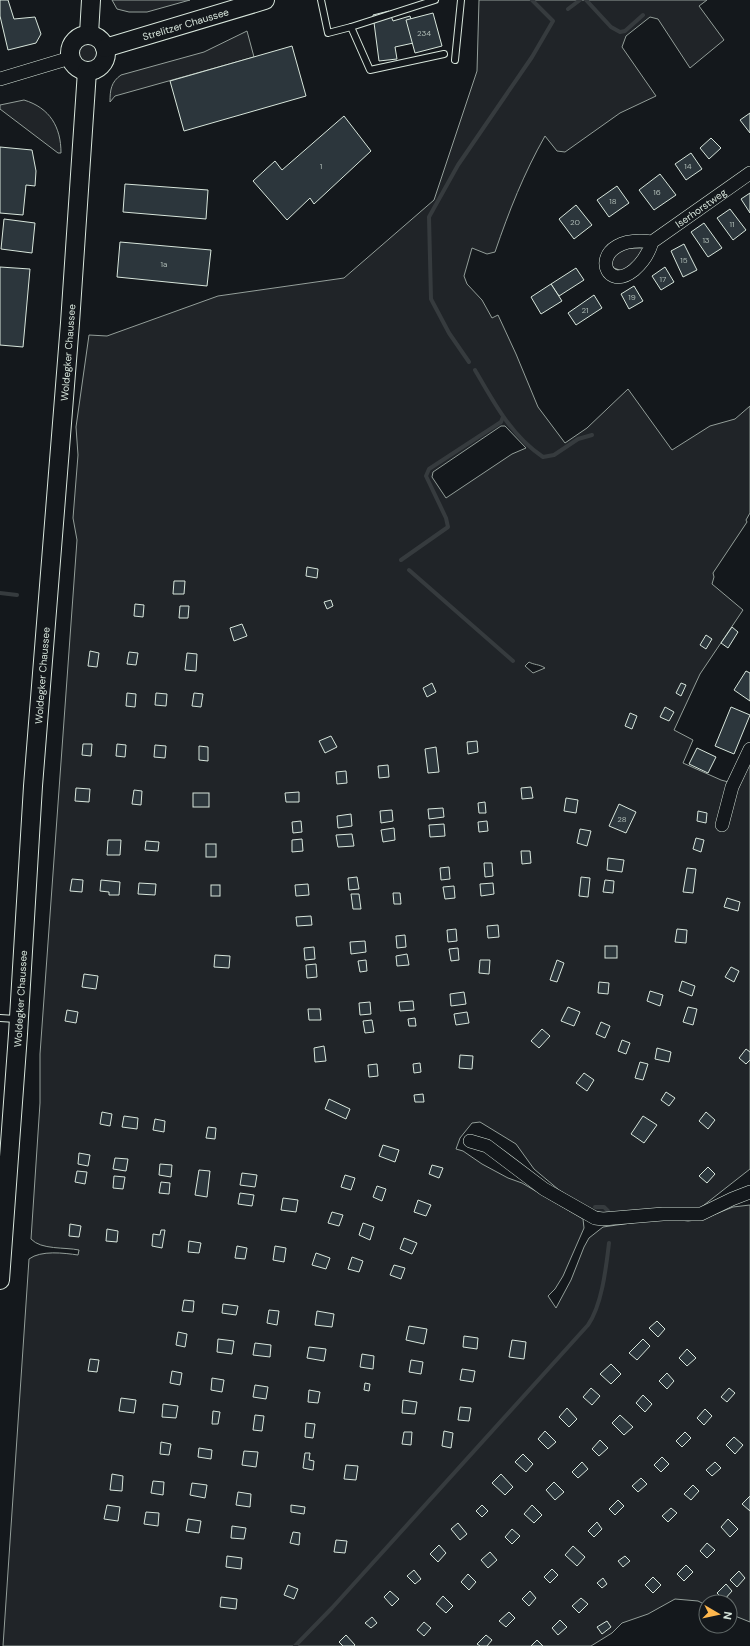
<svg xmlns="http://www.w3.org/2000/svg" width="750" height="1646" font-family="'DM Sans',sans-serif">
  <rect width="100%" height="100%" fill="#14181c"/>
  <g fill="#202428" stroke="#939e99" fill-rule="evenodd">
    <polygon points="112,0 190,0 147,12 129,12 117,9"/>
    <path d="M479,0H707L699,6L724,40L690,68L658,19L650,17L626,36L622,47L656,96L620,113L565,152L557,151L545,136C524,173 509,211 495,252L487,254L472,248L464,276L467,284L482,300L492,318L498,315L516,354L538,407L565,443L587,428L628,389L672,450L710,426L735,419L750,406V513L746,520L747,522L713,573L714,577L712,584L743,610L700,674L674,730L693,740L683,763L721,780L739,785L750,763V1169L699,1209L605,1214L589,1209L559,1190L534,1169L516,1144L480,1122L472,1123L460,1138L456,1149L463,1151L482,1164L508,1178L522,1183L583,1219L584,1228L563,1276L555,1289L548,1296L556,1308L571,1280L584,1247L589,1238L603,1227L666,1218L688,1221L703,1219L733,1207L750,1205V1622L730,1614V1602H706V1605L698,1601L675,1599L648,1614L622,1623L612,1633L591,1646H3L29,1259C41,1250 64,1253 78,1255L79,1250C65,1247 41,1250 31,1239L40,1103V1054L77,540L73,518L78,455L76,427L89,335L107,336L218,296L344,278L434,200L477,71ZM501,426H505L526,448L512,454L446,498L432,477L433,472ZM529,662C534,665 539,664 545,668L533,673L525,666Z"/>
    <path d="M247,31L254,57L115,96L110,102C110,90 111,82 121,75L204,52Z"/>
    <circle cx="88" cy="53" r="12"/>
    <path d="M24,100C50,108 61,127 61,153H58L0,109V105Z"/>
    <polygon points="623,248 645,248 636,261 622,271 614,268 612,265 613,256"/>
  </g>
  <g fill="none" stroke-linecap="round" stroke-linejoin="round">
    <g stroke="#363b3e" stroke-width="4">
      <polyline points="586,0 611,27 620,32 625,31 643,15"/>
      <polyline points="568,9 580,0"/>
      <polyline points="469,362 449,333 431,299 429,217 458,165 532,57 553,21 532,0"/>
      <path d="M475,370C493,401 511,436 543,457L554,455L578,439L592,435"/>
      <polyline points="401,560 448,527 446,518 426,476 429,469 501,422 503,417"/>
      <polyline points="409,570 513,661"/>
      <polyline points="0,593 17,595"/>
      <polyline points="595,1207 604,1207 608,1211"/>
      <path d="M295,1646L332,1608L588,1325C602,1305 606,1268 609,1243"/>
    </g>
  </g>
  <g fill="#2c363c" stroke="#d8e6dc">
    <polygon points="0,0 8,0 14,19 35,17 41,34 36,43 8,50 0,16"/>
    <polygon points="389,11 393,21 410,16 418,42 395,47 397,59 379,61 373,15"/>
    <polygon points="433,13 442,46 415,53 406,20"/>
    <polygon points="292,46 306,96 184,131 170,81"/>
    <polygon points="750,113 750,133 740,120"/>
    <polygon points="344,116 371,151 314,204 310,198 287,220 253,181 275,161 282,170"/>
    <polygon points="711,138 721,148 709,159 700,148"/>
    <polygon points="0,147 32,150 36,171 35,186 26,185 23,215 0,213"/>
    <polygon points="691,153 702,169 686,180 675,164"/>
    <polygon points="660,174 676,195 654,210 639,190"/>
    <polygon points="125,184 208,190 206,219 123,212"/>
    <polygon points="617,186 629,203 609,217 597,200"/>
    <polygon points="750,193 750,213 741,199"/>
    <polygon points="576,205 592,225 574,239 559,219"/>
    <polygon points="730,209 746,230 733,240 717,218"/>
    <polygon points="4,219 35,223 32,253 1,249"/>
    <polygon points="704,223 722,248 708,257 691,232"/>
    <polygon points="120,242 211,250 207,286 117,277"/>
    <polygon points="684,244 697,270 683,277 671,251"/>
    <polygon points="0,267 30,269 23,347 0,345"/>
    <polygon points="665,267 674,282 661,290 652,276"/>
    <polygon points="576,268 584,280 559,296 551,284"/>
    <polygon points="551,284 562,301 541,314 531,297"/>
    <polygon points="634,286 643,301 629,309 621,294"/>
    <polygon points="594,295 602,308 576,325 568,313"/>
    <polygon points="307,567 318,569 317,578 306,576"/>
    <polygon points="174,581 185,581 184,594 173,594"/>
    <polygon points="331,600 333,606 327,609 324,602"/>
    <polygon points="135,604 144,605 143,617 134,616"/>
    <polygon points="180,606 189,606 188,618 179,618"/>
    <polygon points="242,624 247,636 234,641 230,628"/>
    <polygon points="732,627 738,632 728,648 721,643"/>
    <polygon points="706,635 712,639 706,649 700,645"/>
    <polygon points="90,651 99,653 97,667 88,666"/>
    <polygon points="129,652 138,653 136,665 127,664"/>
    <polygon points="187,653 197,654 196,671 185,670"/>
    <polygon points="746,671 750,673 750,701 734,690"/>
    <polygon points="432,683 436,692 427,697 423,688"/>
    <polygon points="681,683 686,685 681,696 676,693"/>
    <polygon points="127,693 136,694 135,707 126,706"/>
    <polygon points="156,693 167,694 166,706 155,705"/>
    <polygon points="194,693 203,694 201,707 192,706"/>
    <polygon points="665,707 674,712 669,721 660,717"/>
    <polygon points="731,707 750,715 734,754 715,746"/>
    <polygon points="630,713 637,716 632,729 625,726"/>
    <polygon points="331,736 337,747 325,753 319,741"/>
    <polygon points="477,741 478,752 468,754 467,742"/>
    <polygon points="83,744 92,744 91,756 82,755"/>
    <polygon points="117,744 126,745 125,757 116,756"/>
    <polygon points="155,745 166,746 165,758 154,757"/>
    <polygon points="199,746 208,747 208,761 199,760"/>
    <polygon points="436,747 439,772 428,773 425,749"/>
    <polygon points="697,748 716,757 708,773 689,764"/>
    <polygon points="388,765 389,777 379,778 378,766"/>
    <polygon points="346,771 347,783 337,784 336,772"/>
    <polygon points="531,787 533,798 522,799 521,788"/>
    <polygon points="76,788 90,789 89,802 75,801"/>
    <polygon points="134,790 142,791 141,805 132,804"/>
    <polygon points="299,792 299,802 286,802 285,793"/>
    <rect x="193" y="793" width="16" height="14"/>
    <polygon points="566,798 578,800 576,813 564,811"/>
    <polygon points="485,802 486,813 479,813 478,803"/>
    <polygon points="619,804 636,812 626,833 609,826"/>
    <polygon points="443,808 444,817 429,819 428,809"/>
    <polygon points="392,810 393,821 381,823 380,811"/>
    <polygon points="698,811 707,813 706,823 697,821"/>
    <polygon points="351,814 352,826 338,828 337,816"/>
    <polygon points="301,821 302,832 293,833 292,822"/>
    <polygon points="487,821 488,831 479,832 478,822"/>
    <polygon points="444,824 445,836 430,837 429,825"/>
    <polygon points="394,828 395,840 383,842 381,830"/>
    <polygon points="580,829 591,831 587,846 577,843"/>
    <polygon points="352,834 354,846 338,847 336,835"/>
    <polygon points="696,838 704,840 701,852 693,849"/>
    <polygon points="302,839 303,851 292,852 292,840"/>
    <polygon points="108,840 121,840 120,855 107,855"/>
    <polygon points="146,841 159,842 158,851 145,850"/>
    <rect x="206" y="844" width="10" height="13"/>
    <polygon points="521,851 530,851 531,863 522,864"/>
    <polygon points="608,858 624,860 622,872 607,870"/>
    <polygon points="484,863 492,863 493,876 485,877"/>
    <polygon points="449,867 450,879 441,880 440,868"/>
    <polygon points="687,868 696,869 693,893 683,892"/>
    <polygon points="357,877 359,889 349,890 348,878"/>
    <polygon points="581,877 590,878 588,897 579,896"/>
    <polygon points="72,879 83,880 82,892 70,891"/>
    <polygon points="101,880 120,882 119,895 109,895 109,892 100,891"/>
    <polygon points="605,880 614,881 613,893 603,892"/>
    <polygon points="139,883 156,884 155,895 138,894"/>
    <polygon points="493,883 494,894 481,896 480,884"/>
    <polygon points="308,884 309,895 296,896 295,885"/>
    <rect x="211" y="885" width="9" height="11"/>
    <polygon points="454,886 455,898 445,899 443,887"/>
    <polygon points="393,893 400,893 401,904 394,904"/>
    <polygon points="351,894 359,894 361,909 353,909"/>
    <polygon points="727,898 740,902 738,911 724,907"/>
    <polygon points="311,916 312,925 297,926 296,917"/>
    <polygon points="498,925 499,937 488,938 487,926"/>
    <polygon points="456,929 457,941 448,942 447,930"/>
    <polygon points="677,929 687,930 686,943 675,942"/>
    <polygon points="405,935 406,947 397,948 396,936"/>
    <polygon points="365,941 366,952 351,954 350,942"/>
    <rect x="605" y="946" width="12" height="12"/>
    <polygon points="314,947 315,959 305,960 304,948"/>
    <polygon points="458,948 459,960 451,961 449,949"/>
    <polygon points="407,954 409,965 397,966 396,956"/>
    <polygon points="215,955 230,956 229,968 214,967"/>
    <polygon points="366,960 367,971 360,972 358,961"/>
    <polygon points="480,960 490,960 489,974 479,973"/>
    <polygon points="557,960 564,963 557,982 550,980"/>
    <polygon points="316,964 317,977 307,978 306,965"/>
    <polygon points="731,967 739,971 734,982 725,977"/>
    <polygon points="84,974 98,976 96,989 82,987"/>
    <polygon points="682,981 695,986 692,996 679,991"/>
    <polygon points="599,982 609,983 608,994 598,993"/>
    <polygon points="650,991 663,995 660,1006 647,1001"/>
    <polygon points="464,992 466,1004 451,1006 450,994"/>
    <polygon points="413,1001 414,1010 400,1011 399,1002"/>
    <polygon points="370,1002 371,1014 360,1015 359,1003"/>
    <polygon points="568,1007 580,1012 574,1026 561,1021"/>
    <polygon points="688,1007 697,1009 693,1025 683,1022"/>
    <polygon points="308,1009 320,1009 321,1020 309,1020"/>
    <polygon points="67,1010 78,1012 76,1023 65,1021"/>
    <polygon points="467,1012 469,1023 456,1025 454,1014"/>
    <polygon points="415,1018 416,1026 409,1026 408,1019"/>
    <polygon points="372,1020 374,1032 365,1033 363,1021"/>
    <polygon points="601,1022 610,1026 605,1038 596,1034"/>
    <polygon points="542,1029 550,1036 539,1048 531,1041"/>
    <polygon points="622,1040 630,1043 626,1054 618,1051"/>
    <polygon points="324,1046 326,1061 315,1062 314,1048"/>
    <polygon points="657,1048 671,1052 669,1062 655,1059"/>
    <polygon points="746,1049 750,1052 750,1060 746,1064 739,1058"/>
    <polygon points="460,1055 473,1056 472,1069 459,1068"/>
    <polygon points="640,1062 648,1064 643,1080 635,1078"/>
    <polygon points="420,1063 421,1072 414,1073 413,1064"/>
    <polygon points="377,1064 378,1076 369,1077 368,1065"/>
    <polygon points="584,1073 594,1080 587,1091 576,1083"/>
    <polygon points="666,1092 675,1098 669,1106 661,1100"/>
    <polygon points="423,1094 424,1102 415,1102 414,1095"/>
    <polygon points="329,1099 350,1109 346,1119 325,1109"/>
    <polygon points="102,1112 112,1114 110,1126 100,1124"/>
    <polygon points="706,1112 715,1120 708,1129 699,1121"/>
    <polygon points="124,1116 138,1118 137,1129 122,1127"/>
    <polygon points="643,1116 657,1125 644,1143 631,1134"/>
    <polygon points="155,1119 165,1121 164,1132 153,1130"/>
    <polygon points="208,1127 216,1128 215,1139 206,1138"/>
    <polygon points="383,1145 399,1150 395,1162 379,1156"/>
    <polygon points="79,1153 90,1155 88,1166 78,1164"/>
    <polygon points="115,1158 128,1159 126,1171 113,1169"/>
    <polygon points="160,1164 172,1165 171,1177 159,1175"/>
    <polygon points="432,1165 443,1168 439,1178 429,1174"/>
    <polygon points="708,1167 715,1174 707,1183 699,1176"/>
    <polygon points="199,1170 210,1171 207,1197 195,1195"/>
    <polygon points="77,1171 87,1172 85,1184 75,1182"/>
    <polygon points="242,1173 257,1175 255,1187 240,1185"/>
    <polygon points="345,1175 355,1178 351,1190 341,1187"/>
    <polygon points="114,1176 125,1177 123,1189 113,1188"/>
    <polygon points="161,1182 170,1183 169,1194 159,1193"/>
    <polygon points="377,1186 386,1189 382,1201 373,1197"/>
    <polygon points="240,1193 254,1195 252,1206 238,1204"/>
    <polygon points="283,1198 298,1200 296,1212 281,1210"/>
    <polygon points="418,1200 431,1205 426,1216 414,1212"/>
    <polygon points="332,1212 343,1215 339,1226 328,1223"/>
    <polygon points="363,1223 374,1227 370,1240 359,1235"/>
    <polygon points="70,1224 81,1226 79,1237 69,1236"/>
    <polygon points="107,1229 118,1231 117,1242 106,1241"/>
    <polygon points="161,1230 165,1230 162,1248 152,1246 153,1234 160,1235"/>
    <polygon points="404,1238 417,1243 412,1254 400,1249"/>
    <polygon points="189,1241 201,1243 199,1253 188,1252"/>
    <polygon points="237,1246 247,1248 245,1259 235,1258"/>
    <polygon points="275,1246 286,1248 284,1262 273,1260"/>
    <polygon points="316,1253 330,1258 326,1269 312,1265"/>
    <polygon points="352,1257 363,1261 359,1272 348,1269"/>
    <polygon points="394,1265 405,1268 401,1279 390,1275"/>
    <polygon points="184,1300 194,1301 193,1312 182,1311"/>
    <polygon points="223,1304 238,1306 236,1315 222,1313"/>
    <polygon points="269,1310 279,1311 277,1325 267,1323"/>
    <polygon points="317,1311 334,1314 332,1327 315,1325"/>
    <polygon points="657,1321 665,1329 658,1337 649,1328"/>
    <polygon points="409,1326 427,1329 424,1344 406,1340"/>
    <polygon points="178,1332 187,1334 185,1347 176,1345"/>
    <polygon points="464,1336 478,1338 477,1349 463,1347"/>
    <polygon points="218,1339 234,1341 232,1354 217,1352"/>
    <polygon points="643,1339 650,1346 637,1360 629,1353"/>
    <polygon points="512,1340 526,1342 524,1359 509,1357"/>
    <polygon points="255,1343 271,1345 270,1357 253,1355"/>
    <polygon points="309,1347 326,1349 324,1361 307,1358"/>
    <polygon points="687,1349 696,1358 687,1366 679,1358"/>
    <polygon points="362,1354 374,1356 373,1369 360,1367"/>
    <polygon points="90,1359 99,1360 97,1372 88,1371"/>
    <polygon points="411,1360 423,1362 421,1374 409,1372"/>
    <polygon points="611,1364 621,1374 611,1384 600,1374"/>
    <polygon points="462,1369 475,1371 473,1382 460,1380"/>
    <polygon points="172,1371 182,1373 180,1385 170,1383"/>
    <polygon points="667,1373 674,1381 667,1389 659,1381"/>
    <polygon points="212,1378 224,1380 222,1392 211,1390"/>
    <polygon points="365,1383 370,1384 369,1391 364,1390"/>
    <polygon points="255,1385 268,1387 266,1399 253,1397"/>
    <polygon points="591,1388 600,1396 592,1405 583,1397"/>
    <polygon points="729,1388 735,1393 727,1402 721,1397"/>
    <polygon points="309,1390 320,1392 318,1403 308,1402"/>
    <polygon points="643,1395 652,1404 645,1412 636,1403"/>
    <polygon points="121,1398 136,1400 134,1413 119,1411"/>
    <polygon points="403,1400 417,1402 415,1414 402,1413"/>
    <polygon points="163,1404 178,1406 176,1418 162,1417"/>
    <polygon points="460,1407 471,1408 469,1421 458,1420"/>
    <polygon points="567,1408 577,1419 569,1427 559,1417"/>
    <polygon points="705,1409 712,1416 704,1425 697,1418"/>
    <polygon points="213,1411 220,1412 218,1424 212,1424"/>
    <polygon points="255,1415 264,1416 262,1431 253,1430"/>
    <polygon points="620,1415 633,1427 624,1435 612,1423"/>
    <polygon points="306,1423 315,1424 313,1438 305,1437"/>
    <polygon points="444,1431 453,1433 451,1448 442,1446"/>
    <polygon points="545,1431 556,1442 548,1449 538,1439"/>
    <polygon points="404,1432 412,1432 411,1445 402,1444"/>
    <polygon points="685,1432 691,1438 682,1447 676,1441"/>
    <polygon points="734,1437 743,1445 735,1454 726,1445"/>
    <polygon points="600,1440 608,1448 599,1456 592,1449"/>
    <polygon points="161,1442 171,1444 169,1455 160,1454"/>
    <polygon points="199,1448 212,1450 211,1459 198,1457"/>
    <polygon points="244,1451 258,1452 256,1467 242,1465"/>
    <polygon points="305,1453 310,1453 309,1460 314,1461 313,1470 303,1468"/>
    <polygon points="523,1454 533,1464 526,1472 515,1462"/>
    <polygon points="662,1457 669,1464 661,1472 654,1465"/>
    <polygon points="582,1462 588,1469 578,1478 572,1472"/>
    <polygon points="715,1462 721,1468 712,1476 706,1470"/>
    <polygon points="346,1465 358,1466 356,1480 344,1479"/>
    <polygon points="112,1474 123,1476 122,1491 110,1490"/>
    <polygon points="501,1474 513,1487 505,1495 492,1483"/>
    <polygon points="641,1478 647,1484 638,1492 632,1486"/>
    <polygon points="153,1481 164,1482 163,1495 151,1493"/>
    <polygon points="554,1482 564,1492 555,1500 546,1490"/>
    <polygon points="192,1483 207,1485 205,1498 190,1495"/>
    <polygon points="693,1485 699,1491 691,1500 684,1494"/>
    <polygon points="238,1492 251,1494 250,1507 236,1505"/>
    <polygon points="750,1496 750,1511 742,1504"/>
    <polygon points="618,1500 624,1506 615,1515 609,1509"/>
    <polygon points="107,1505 120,1507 118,1521 104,1519"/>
    <polygon points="291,1505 305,1507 304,1514 291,1512"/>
    <polygon points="482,1505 488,1511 482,1517 476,1511"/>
    <polygon points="532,1505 542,1515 534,1523 524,1514"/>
    <polygon points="671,1508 677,1513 668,1522 662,1516"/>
    <polygon points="146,1512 159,1513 158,1526 144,1524"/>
    <polygon points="188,1519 201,1521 199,1533 186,1531"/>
    <polygon points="728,1519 738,1529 730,1537 721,1527"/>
    <polygon points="597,1522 602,1529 594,1537 588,1531"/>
    <polygon points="458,1523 467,1534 460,1540 451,1529"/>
    <polygon points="232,1526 246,1528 244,1539 231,1538"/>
    <polygon points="512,1529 520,1536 512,1544 505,1537"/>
    <polygon points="293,1532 300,1533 299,1545 290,1543"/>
    <polygon points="336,1540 347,1541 345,1553 334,1552"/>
    <polygon points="707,1543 715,1550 707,1558 700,1551"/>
    <polygon points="439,1545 446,1553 438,1562 430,1554"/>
    <polygon points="573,1546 585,1557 577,1566 565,1555"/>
    <polygon points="490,1552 497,1560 488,1568 481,1560"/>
    <polygon points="227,1556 242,1558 241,1569 226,1567"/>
    <polygon points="625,1556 630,1561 623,1567 618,1561"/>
    <polygon points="686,1565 693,1572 684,1581 677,1574"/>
    <polygon points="552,1569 558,1575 550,1583 544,1577"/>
    <polygon points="414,1570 421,1579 415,1584 407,1576"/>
    <polygon points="739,1571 745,1578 737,1587 730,1580"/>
    <polygon points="468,1574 476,1582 469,1590 461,1582"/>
    <polygon points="653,1577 661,1585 653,1593 645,1585"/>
    <polygon points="603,1578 607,1584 602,1588 597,1583"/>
    <polygon points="726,1584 732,1591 724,1600 717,1593"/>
    <polygon points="288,1585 298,1589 294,1599 284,1595"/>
    <polygon points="390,1591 399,1599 392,1606 384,1597"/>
    <polygon points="530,1591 536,1598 529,1606 522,1599"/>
    <polygon points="443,1596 453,1606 446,1613 436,1604"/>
    <polygon points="221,1597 237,1599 236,1609 220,1607"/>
    <polygon points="581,1598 588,1604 579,1613 572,1606"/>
    <polygon points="509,1612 515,1618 506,1627 499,1621"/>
    <polygon points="372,1617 377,1623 371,1628 365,1623"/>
    <polygon points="560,1620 567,1627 558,1635 552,1628"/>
    <polygon points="607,1621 611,1627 602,1634 597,1627"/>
    <polygon points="424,1622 431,1628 424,1636 417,1630"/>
    <polygon points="346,1635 355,1645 354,1646 343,1646 339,1642"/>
    <polygon points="486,1635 492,1640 487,1646 480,1646 477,1644"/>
    <polygon points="537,1640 543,1646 531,1646"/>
  </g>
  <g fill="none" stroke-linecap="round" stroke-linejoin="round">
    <defs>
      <g id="lane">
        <polyline points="321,0 328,33 351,27 370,70 444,54"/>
        <polyline points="351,27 435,0"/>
        <polyline points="455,60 461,0"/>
        <polyline points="0,1018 16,1019"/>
      </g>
      <g id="street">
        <polyline points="0,79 70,58"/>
        <path id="s1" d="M652,242C649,253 643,262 634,270C600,297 587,233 652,242L750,173"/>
        <polyline points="722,825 732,787 750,749"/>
        <polyline points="470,1141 487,1146 544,1189 595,1218 603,1219 663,1214 701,1214 732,1199 750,1192"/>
      </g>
      <g id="secondary">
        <polyline points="89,34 91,0"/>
        <circle cx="88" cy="53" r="18"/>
        <path id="s2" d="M105,48L265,0"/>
        <path id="s3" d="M0,1280L18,1034L33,786L70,323L87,71"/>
      </g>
    </defs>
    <use href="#lane" stroke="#d8e6dc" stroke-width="8"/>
    <use href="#street" stroke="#d8e6dc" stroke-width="14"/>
    <use href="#secondary" stroke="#d8e6dc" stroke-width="20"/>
    <use href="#lane" stroke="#14181c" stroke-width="6"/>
    <use href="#street" stroke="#14181c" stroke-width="13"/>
    <use href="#secondary" stroke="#14181c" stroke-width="18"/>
  </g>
  <g text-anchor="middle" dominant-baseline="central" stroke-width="3" stroke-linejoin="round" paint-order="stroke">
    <g font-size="8" fill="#adbab4">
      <text x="424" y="33">234</text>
      <text x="321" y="166">1</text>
      <text x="688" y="166">14</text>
      <text x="657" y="192">16</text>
      <text x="613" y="201">18</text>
      <text x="575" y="222">20</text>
      <text x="732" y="224">11</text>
      <text x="706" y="240">13</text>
      <text x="684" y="260">15</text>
      <text x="164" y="264">1a</text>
      <text x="663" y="279">17</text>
      <text x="632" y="297">19</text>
      <text x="585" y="310">21</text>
      <text x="622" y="819">28</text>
    </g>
    <g font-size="10" fill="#d8e6dc" stroke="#14181c">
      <text stroke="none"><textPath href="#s2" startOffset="84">Strelitzer Chaussee</textPath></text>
      <text stroke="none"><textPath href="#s1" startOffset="188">Iserhorstweg</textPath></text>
      <text stroke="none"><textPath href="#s3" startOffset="930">Woldegker Chaussee</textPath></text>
      <text stroke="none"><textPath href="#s3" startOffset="606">Woldegker Chaussee</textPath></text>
      <text stroke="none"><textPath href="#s3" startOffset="282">Woldegker Chaussee</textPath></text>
    </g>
  </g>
  <g transform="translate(718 1614) rotate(99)"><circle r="19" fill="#14181c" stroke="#626a69"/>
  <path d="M0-3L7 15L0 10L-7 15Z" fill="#ffb74d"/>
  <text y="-6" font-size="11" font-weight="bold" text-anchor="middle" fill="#d8e6dc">N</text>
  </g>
</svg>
